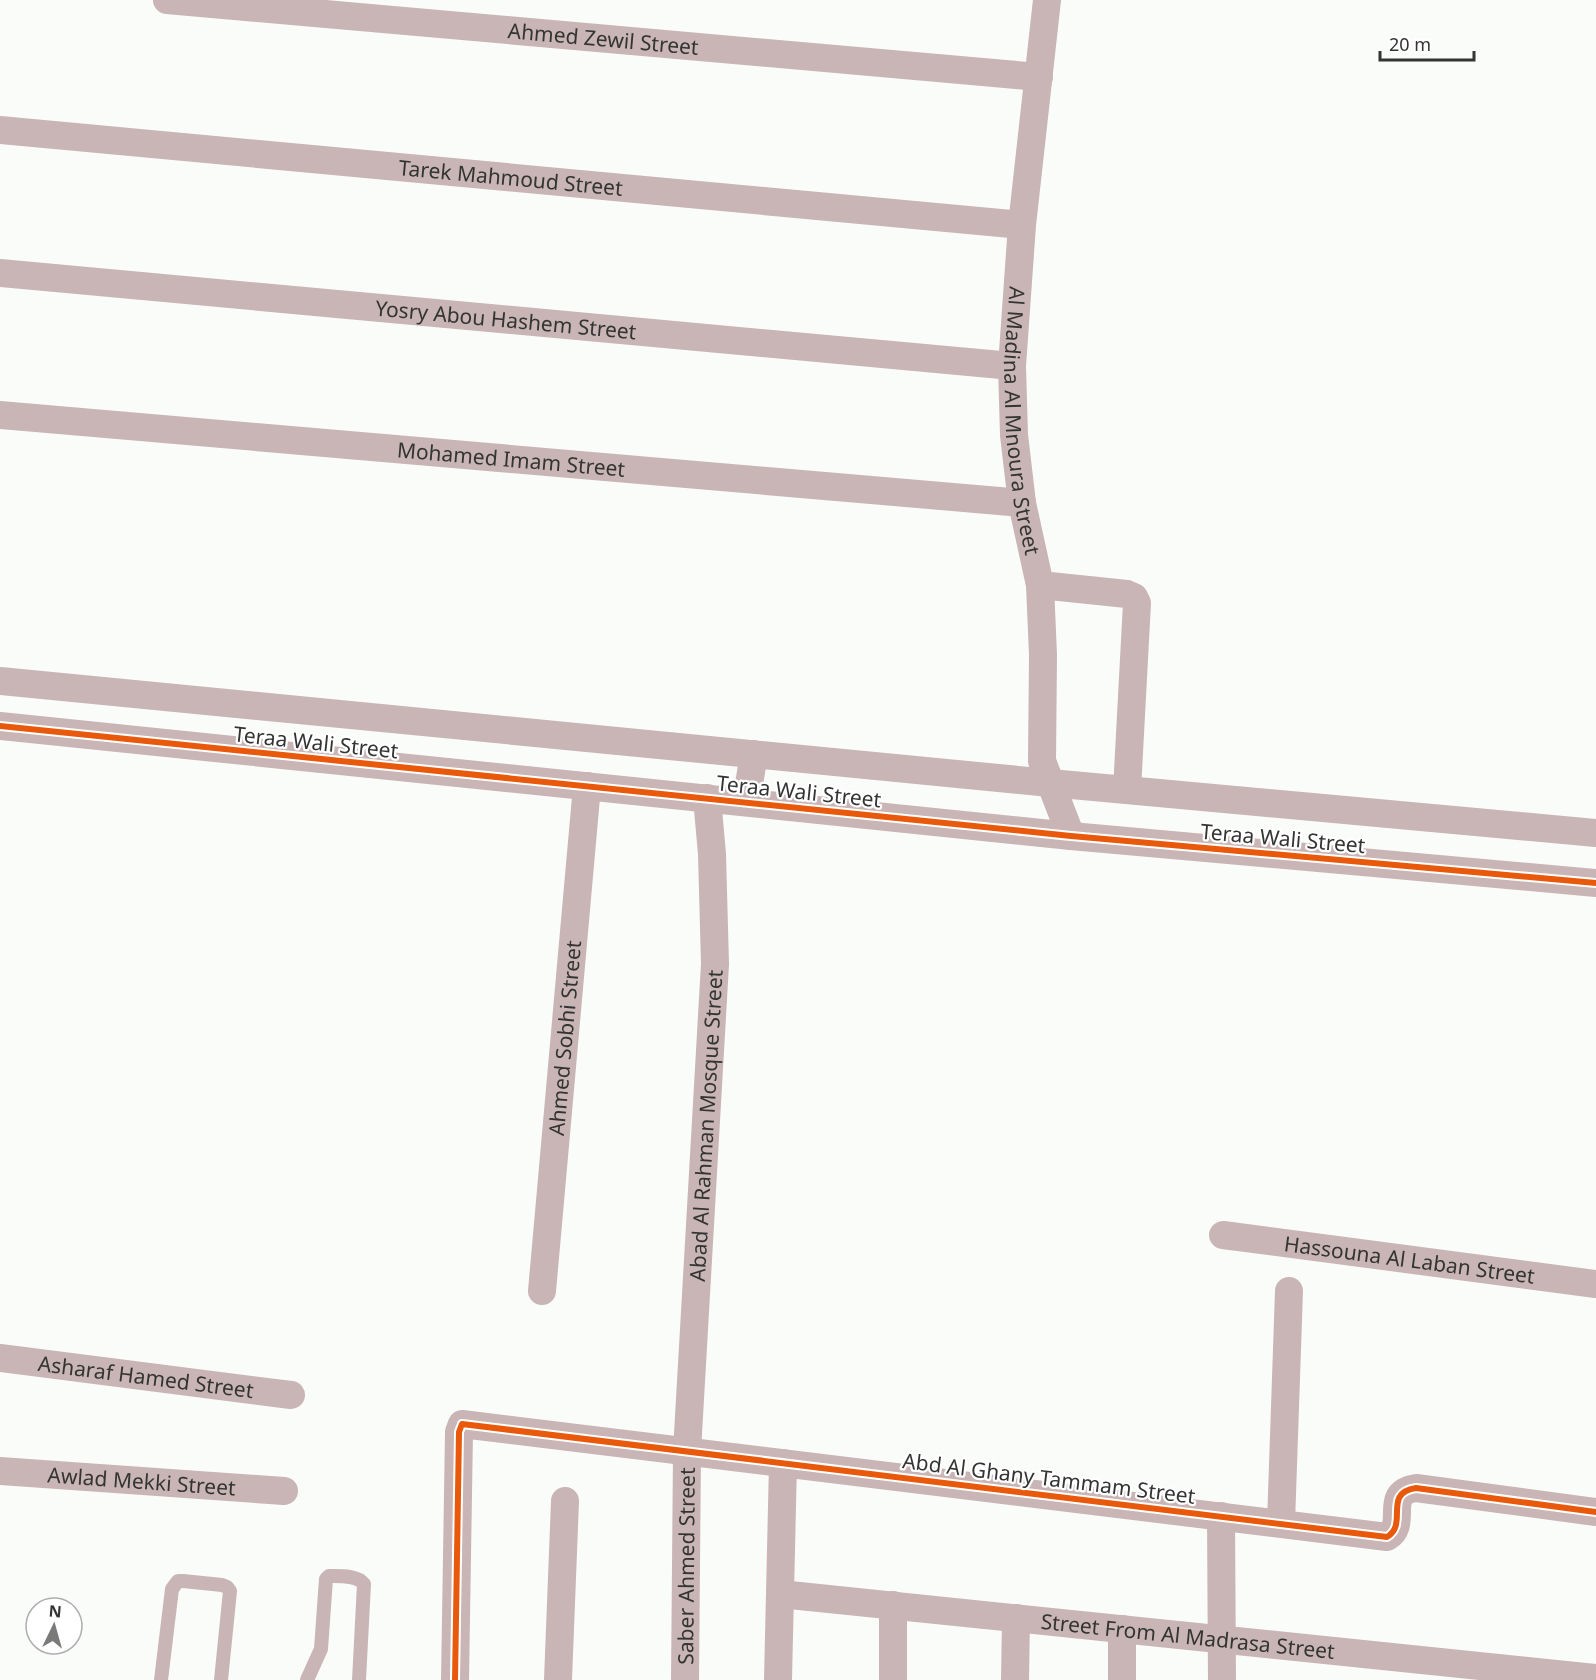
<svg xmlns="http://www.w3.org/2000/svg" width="1596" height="1680" font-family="'Noto Sans',sans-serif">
  <rect width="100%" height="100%" fill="#fafcf9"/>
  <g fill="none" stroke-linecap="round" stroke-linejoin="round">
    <g stroke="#c9b5b6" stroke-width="14">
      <polyline points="161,1680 172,1589 178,1581 183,1581 222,1585 227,1587 230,1591 221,1680"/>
      <path d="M307,1680L321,1649L326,1579L329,1576C340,1576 357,1575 364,1584L359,1680"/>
    </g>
    <g stroke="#c9b5b6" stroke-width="28">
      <path id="s1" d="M167,0L1039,77"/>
      <path id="s2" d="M1047,0L1022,225L1012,366L1014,435L1022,503L1040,585L1043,655L1042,761L1071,836"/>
      <path id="s3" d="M0,130L1022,225"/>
      <path id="s4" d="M0,273L1012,366"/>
      <path id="s5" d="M0,415L1022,503"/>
      <polyline points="1040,585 1127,594 1134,597 1137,603 1127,790"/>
      <polyline points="0,681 1050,783 1596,833"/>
      <polyline points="0,726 1071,836 1596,883"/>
      <polyline points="746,802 754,754"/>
      <path id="s6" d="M1223,1235L1596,1284"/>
      <path id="s7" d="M542,1291L587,786"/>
      <path id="s8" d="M0,1358L291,1395"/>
      <path id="s9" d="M0,1471L284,1491"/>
      <polyline points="1221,1516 1222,1680"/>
      <polyline points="1281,1523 1289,1291"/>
      <path id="s10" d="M780,1594L1596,1678"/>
      <polyline points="1122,1629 1122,1680"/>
      <path d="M455,1680L459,1432L462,1424L1387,1537C1409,1524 1382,1493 1416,1488L1596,1512"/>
      <polyline points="558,1680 565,1501"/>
      <path id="s11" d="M685,1680L687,1451L715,964L712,854L707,798"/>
      <polyline points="778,1680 783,1463"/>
      <polyline points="893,1680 893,1605"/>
      <polyline points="1015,1680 1016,1618"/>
    </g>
    <defs>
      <g id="cycleway">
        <polyline points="0,726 1071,836 1596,883"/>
        <path d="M455,1680L459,1432L462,1424L1387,1537C1409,1524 1382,1493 1416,1488L1596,1512"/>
      </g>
    </defs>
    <use href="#cycleway" stroke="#fff" stroke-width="10"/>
    <use href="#cycleway" stroke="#e8590c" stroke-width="6"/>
  </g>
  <g text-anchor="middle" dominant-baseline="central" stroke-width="4.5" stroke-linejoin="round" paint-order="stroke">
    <g font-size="21" fill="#333533" stroke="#fff">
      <text stroke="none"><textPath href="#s1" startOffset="438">Ahmed Zewil Street</textPath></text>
      <text stroke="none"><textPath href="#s3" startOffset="513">Tarek Mahmoud Street</textPath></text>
      <text stroke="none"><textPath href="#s4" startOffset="508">Yosry Abou Hashem Street</textPath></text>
      <text stroke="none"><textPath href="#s2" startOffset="423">Al Madina Al Mnoura Street</textPath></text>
      <text stroke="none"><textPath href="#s5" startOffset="513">Mohamed Imam Street</textPath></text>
      <text transform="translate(316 742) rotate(6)">Teraa Wali Street</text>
      <text transform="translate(799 791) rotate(6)">Teraa Wali Street</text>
      <text transform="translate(1283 838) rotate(5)">Teraa Wali Street</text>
      <text stroke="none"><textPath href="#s7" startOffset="254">Ahmed Sobhi Street</textPath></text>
      <text stroke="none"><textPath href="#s11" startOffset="555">Abad Al Rahman Mosque Street</textPath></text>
      <text stroke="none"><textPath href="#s6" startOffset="188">Hassouna Al Laban Street</textPath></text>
      <text stroke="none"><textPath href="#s8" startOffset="147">Asharaf Hamed Street</textPath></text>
      <text transform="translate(1049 1478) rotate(7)">Abd Al Ghany Tammam Street</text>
      <text stroke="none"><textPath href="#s9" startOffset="142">Awlad Mekki Street</textPath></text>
      <text stroke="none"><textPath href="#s11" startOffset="114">Saber Ahmed Street</textPath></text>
      <text stroke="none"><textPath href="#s10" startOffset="410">Street From Al Madrasa Street</textPath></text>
    </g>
  </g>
  <g transform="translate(54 1626) rotate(5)"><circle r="28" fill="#ffffff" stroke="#adaead" stroke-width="1.5"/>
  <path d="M0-4.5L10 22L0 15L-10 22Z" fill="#797b78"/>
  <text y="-9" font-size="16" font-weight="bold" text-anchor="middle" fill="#333533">N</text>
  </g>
  <path d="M1380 51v9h94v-9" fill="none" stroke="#333533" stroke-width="3"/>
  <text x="1389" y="51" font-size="18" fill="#333533" stroke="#ffffff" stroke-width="4.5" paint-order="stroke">20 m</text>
</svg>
